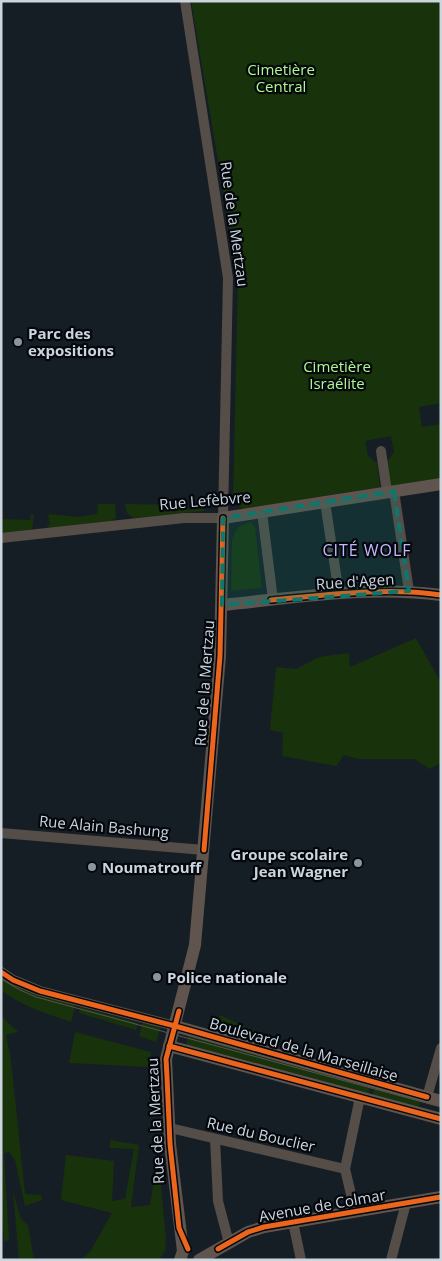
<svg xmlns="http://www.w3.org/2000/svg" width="442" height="1261" font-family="'Open Sans',sans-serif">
  <rect width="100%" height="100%" fill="#161e25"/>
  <g fill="#18320c">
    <polygon points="191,1 441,1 441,403 419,407 422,427 441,424 441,478 390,486 387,462 394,452 391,436 365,441 368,456 377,463 380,487 243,509 233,501 238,278"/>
    <polygon points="98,504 115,504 116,518 111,521 51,528 46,525 50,525 48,514 78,517 97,514"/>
    <polygon points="125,504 188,505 188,510 204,508 204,511 134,518 127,513"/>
    <polygon points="31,514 34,514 32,529 1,534 1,519 30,520"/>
    <polygon points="250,522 255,526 262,588 231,591 232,539 238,527"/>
    <polygon points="416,638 441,683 441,763 430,769 414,759 358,759 344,755 336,766 282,756 283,733 270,730 276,667 296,669 319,657 349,653 350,667"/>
    <path d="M1,976L76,1003L71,1022C47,1014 22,1006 1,990Z"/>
    <polygon points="80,1007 138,1023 136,1030 79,1013"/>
    <polygon points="220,1015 261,1034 259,1038 210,1024 211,1018 218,1020"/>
    <polygon points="1,1016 18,1032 6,1035 11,1060 25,1194 41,1195 42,1200 25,1206 15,1160 9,1152 4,1153 9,1240 4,1241 1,1205"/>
    <polygon points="143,1021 161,1026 156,1042 139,1036"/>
    <polygon points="75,1032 151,1052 150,1067 69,1063"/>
    <polygon points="189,1034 371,1084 368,1096 186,1046"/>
    <polygon points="375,1085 421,1099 418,1109 372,1097"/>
    <polygon points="110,1140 139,1145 131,1207 150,1205 158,1155 166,1239 165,1250 159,1260 80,1260 90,1252 112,1213 61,1200 66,1155 114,1161 112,1201 125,1199 134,1149 110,1148"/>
    <polygon points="13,1192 21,1219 28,1225 34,1260 19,1260"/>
  </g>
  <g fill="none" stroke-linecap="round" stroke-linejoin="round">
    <g stroke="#554d47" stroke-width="10">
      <polyline points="381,451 387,492"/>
      <polyline points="394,491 409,591"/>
      <polyline points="325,502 339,594"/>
      <polyline points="262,512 273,600"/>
      <polyline points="1,538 184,518 223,518 228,278 185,1"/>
      <polyline points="1,833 204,850"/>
      <polyline points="1,972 13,980 40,991 175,1026"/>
      <polyline points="427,1097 441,1048"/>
      <polyline points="170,1128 345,1169"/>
      <polyline points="215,1139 218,1201 229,1243"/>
      <polyline points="355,1211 345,1169 360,1097"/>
      <polyline points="293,1222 301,1260"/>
      <polyline points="391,1260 406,1203"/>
    </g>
    <g stroke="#5f554e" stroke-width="12">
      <path d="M222,605C294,598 369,585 441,595"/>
      <polyline points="175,1026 441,1101"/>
      <polyline points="169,1046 441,1119"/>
      <polyline points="180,1260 183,1251 170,1144 166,1059 195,945 220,656 223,518 441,484"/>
      <polyline points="199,1260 248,1232 264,1227 441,1197"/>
    </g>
    <polyline stroke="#555454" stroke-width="1" points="1,979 20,990 36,997 441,1107"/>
    <defs>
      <g id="cycleway">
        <path d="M271,600C327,595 384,587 441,595"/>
        <polyline points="204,850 220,656 223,518"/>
        <polyline points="1,972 13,980 40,991 175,1026 427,1097"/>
        <polyline points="179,1011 166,1059 167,1077 170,1144 179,1228 188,1249"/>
        <polyline points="169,1046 441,1119"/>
        <polyline points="218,1249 248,1232 264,1227 441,1197"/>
      </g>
    </defs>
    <use href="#cycleway" stroke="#04080d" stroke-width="8"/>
    <use href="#cycleway" stroke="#eb651d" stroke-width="5"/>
  </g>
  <path fill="#0f766e" fill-opacity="0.2" stroke="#0f766e" stroke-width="4" stroke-dasharray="10 6" stroke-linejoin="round" d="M394,491L409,591L222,605L223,518Z"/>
  <g fill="#8c959d" stroke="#04080d" stroke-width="2">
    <circle cx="18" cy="342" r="5"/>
    <circle cx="358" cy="863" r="5"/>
    <circle cx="92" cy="867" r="5"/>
    <circle cx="157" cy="977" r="5"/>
  </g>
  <g text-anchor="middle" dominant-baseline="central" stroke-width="4.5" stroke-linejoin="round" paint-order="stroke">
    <g font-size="15" fill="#aff88e" stroke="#04080d">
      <text x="281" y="69">Cimetière<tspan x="281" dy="17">Central</tspan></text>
      <text x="337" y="366">Cimetière<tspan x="337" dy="17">Israélite</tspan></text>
    </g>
    <g font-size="15" fill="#ccd5de" stroke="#04080d">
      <text transform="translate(235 224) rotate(82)">Rue de la Mertzau</text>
      <text transform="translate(205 500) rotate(-5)">Rue Lefèbvre</text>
      <text transform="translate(355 581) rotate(-4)">Rue d'Agen</text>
      <text transform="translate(204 683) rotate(-86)">Rue de la Mertzau</text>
      <text transform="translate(104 826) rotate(5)">Rue Alain Bashung</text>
      <text transform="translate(304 1049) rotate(16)">Boulevard de la Marseillaise</text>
      <text transform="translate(155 1121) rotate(-93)">Rue de la Mertzau</text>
      <text transform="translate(261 1134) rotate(13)">Rue du Bouclier</text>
      <text transform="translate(322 1205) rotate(-10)">Avenue de Colmar</text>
    </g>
    <g font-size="15" font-weight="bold" fill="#ccd5de" stroke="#04080d" text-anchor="start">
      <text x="28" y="333">Parc des<tspan x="28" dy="17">expositions</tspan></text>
      <text x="348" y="854" text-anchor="end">Groupe scolaire<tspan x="348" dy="17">Jean Wagner</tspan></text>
      <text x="102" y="867">Noumatrouff</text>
      <text x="167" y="977">Police nationale</text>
    </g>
    <g font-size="16" letter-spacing="1" fill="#c4b7fe" stroke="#04080d">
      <text x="367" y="550">CITÉ WOLF</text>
    </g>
  </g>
  <rect width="442" height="1261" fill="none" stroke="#ccd5de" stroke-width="5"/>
</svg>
